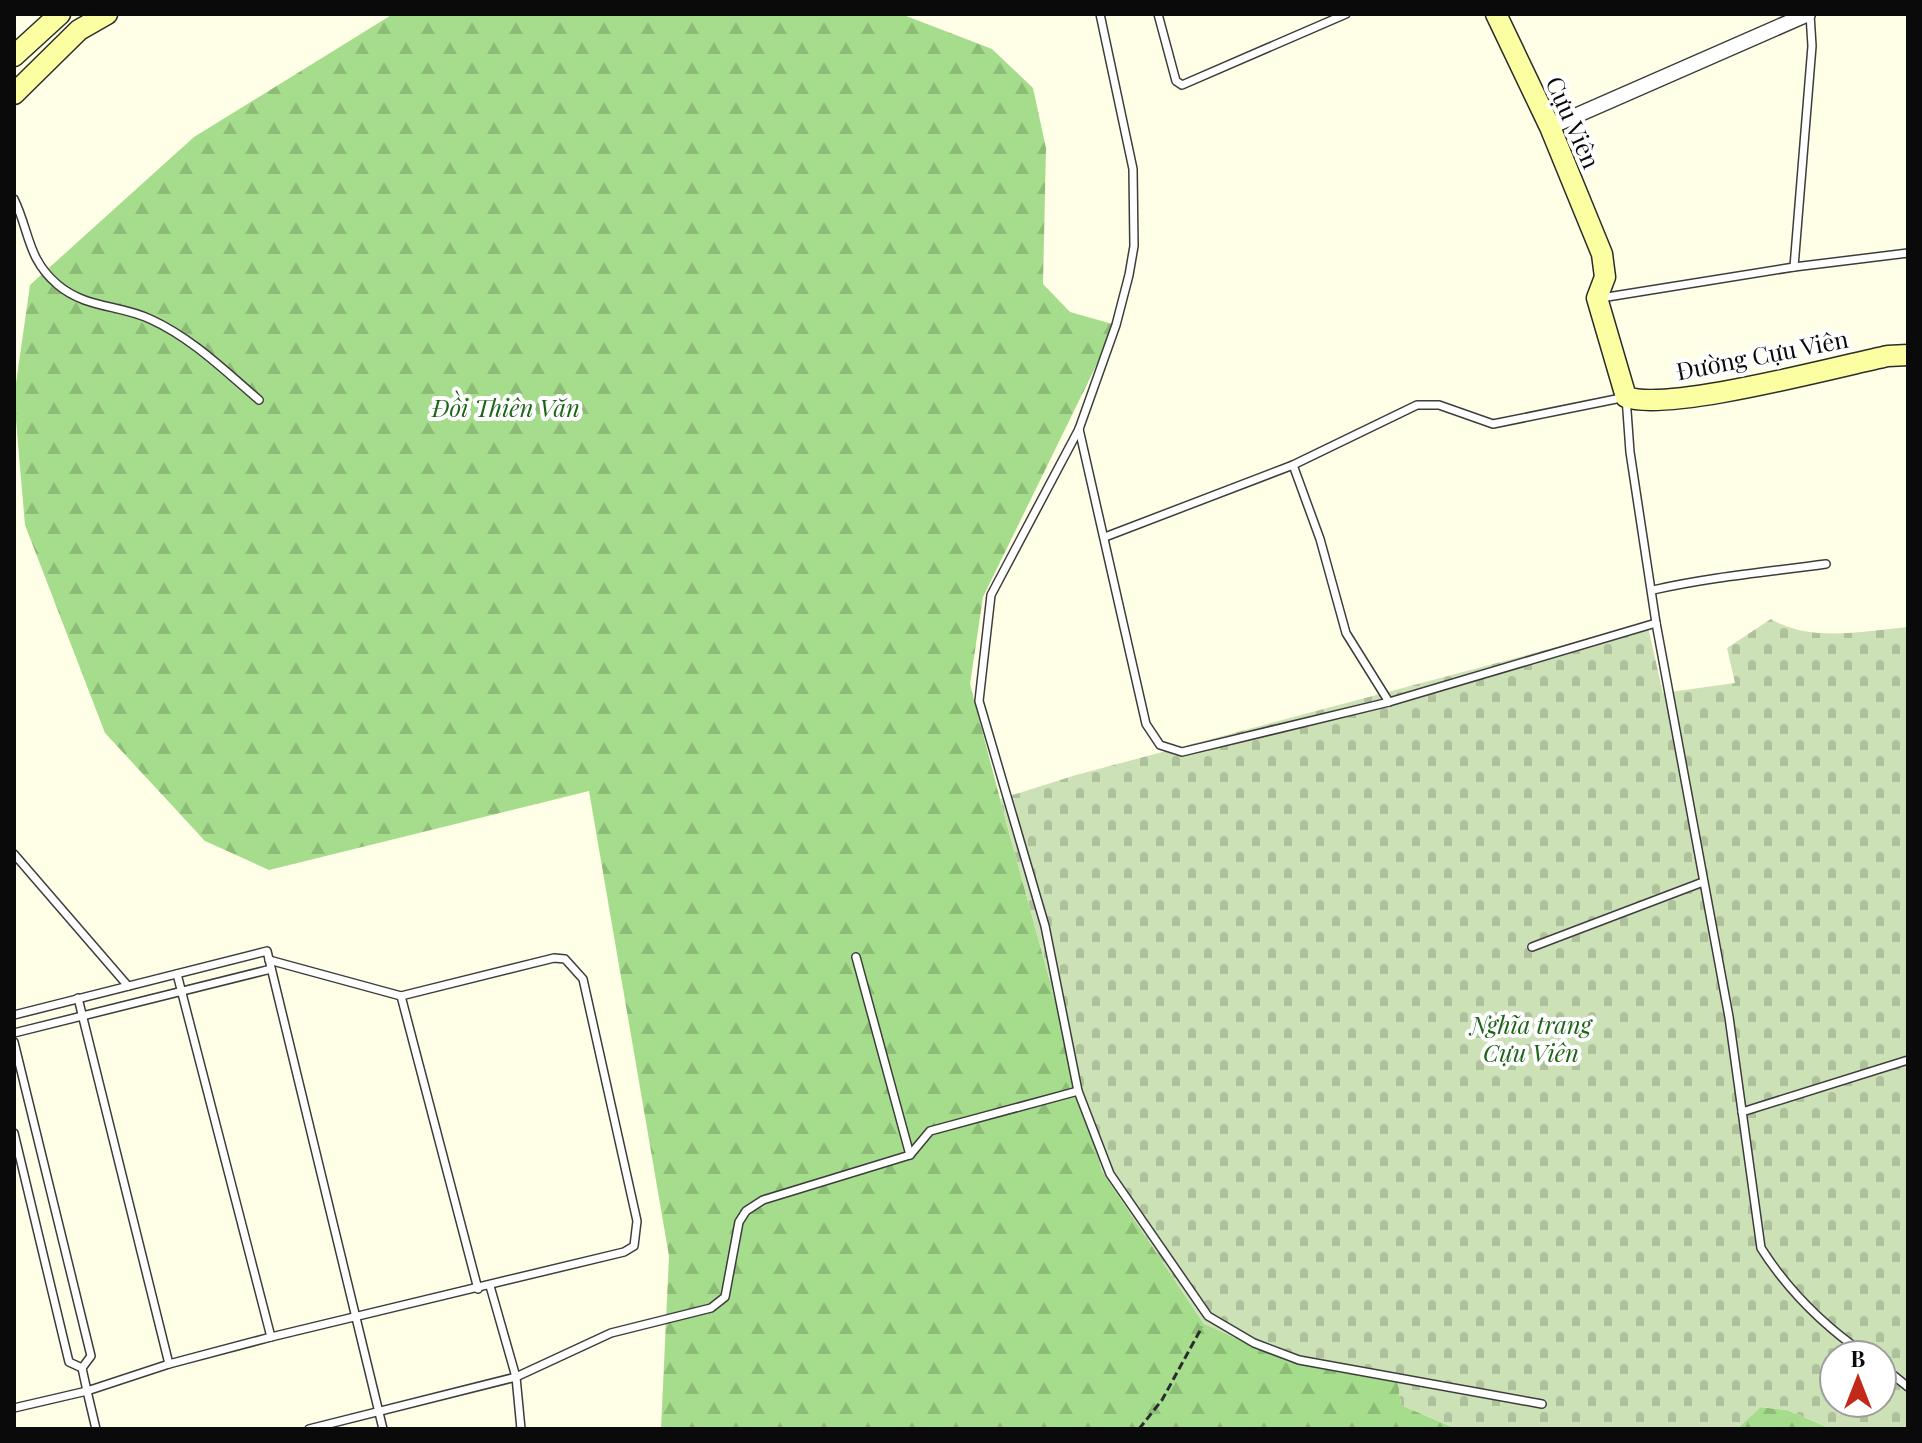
<svg xmlns="http://www.w3.org/2000/svg" width="1922" height="1443" font-family="'Playfair Display',serif">
  <defs>
    <pattern id="forest-firs" width="22" height="20" patternUnits="userSpaceOnUse" patternTransform="scale(2)"><rect width="22" height="20" fill="#a5dd8c"/><path d="M5 1l3.5 6h-7zM16 11l3.5 6h-7z" fill="#8dbc77"/></pattern>
    <pattern id="cemetery-stones" width="16" height="16" patternUnits="userSpaceOnUse" patternTransform="scale(2)"><rect width="16" height="16" fill="#cde1b7"/><path d="M2 7V4a2 2 0 0 1 4 0v3zM10 15v-3a2 2 0 0 1 4 0v3z" fill="#afc09c"/></pattern>
  </defs>
  <rect width="100%" height="100%" fill="#fffee6"/>
  <g fill="url(#forest-firs)">
    <polygon points="393,14 901,14 992,49 1033,88 1046,148 1043,284 1070,312 1116,325 983,597 970,684 1000,799 1102,1171 1204,1324 1398,1381 1401,1405 1457,1429 661,1429 669,1256 589,791 269,870 205,841 105,733 25,525 14,397 30,285 194,137"/>
    <polygon points="1760,1407 1787,1410 1832,1429 1737,1429"/>
  </g>
  <path fill="url(#cemetery-stones)" fill-rule="evenodd" d="M1771,619C1810,643 1864,631 1908,627V1429H1832L1787,1410L1761,1407L1737,1429H1457L1401,1405L1398,1381L1288,1362L1204,1324L1102,1171L1000,799L1076,775L1647,623L1663,693L1735,683L1727,648ZM1834,1355H1882V1403H1834Z"/>
  <g fill="none" stroke-linecap="round" stroke-linejoin="round">
    <defs>
      <g id="lane">
        <polyline points="1100,14 1133,169 1134,246 1129,275 1116,325 1079,429 991,595 979,701 1045,926 1078,1091 1110,1174 1208,1316 1254,1343 1299,1360 1542,1404"/>
        <polyline points="1158,14 1176,81 1182,85 1346,14"/>
        <path d="M14,199C30,232 27,259 58,285C85,308 120,305 150,319C192,338 225,371 259,400"/>
        <polyline points="1794,267 1812,46 1810,14"/>
        <polyline points="1601,298 1794,267 1908,253"/>
        <polyline points="1079,429 1146,724 1160,745 1182,752 1389,702 1656,623"/>
        <polyline points="1293,465 1320,539 1346,633 1389,702"/>
        <path d="M1105,537L1293,465L1417,405H1439L1493,424L1626,397L1630,452L1656,623L1729,1017L1761,1248C1789,1292 1824,1326 1866,1355"/>
        <path d="M1653,590C1710,577 1767,572 1826,564"/>
        <polyline points="14,854 128,986"/>
        <polyline points="1532,947 1703,882"/>
        <polyline points="856,957 910,1155"/>
        <polyline points="177,974 271,1337"/>
        <polyline points="401,996 478,1289"/>
        <polyline points="78,998 169,1364"/>
        <polyline points="14,1015 267,951 383,1429"/>
        <polyline points="14,1033 271,969"/>
        <polyline points="14,1042 91,1356 82,1368 87,1391 169,1364 271,1337 624,1252 634,1246 637,1221 583,979 565,959 554,958 401,996 269,960"/>
        <polyline points="1742,1112 1908,1060"/>
        <polyline points="14,1133 69,1362 82,1368"/>
        <polyline points="490,1286 516,1377 521,1429"/>
        <polyline points="1882,1366 1908,1387"/>
        <polyline points="14,1408 87,1391 96,1429"/>
        <polyline points="309,1429 516,1377 611,1333 711,1308 725,1297 739,1222 746,1211 763,1200 910,1155 930,1131 1078,1091"/>
      </g>
      <polyline id="street" points="1550,127 1808,14"/>
      <g id="secondary">
        <path d="M1496,14L1550,127L1602,254L1605,277L1597,298L1626,397C1669,412 1835,367 1888,356L1908,355"/>
        <polyline points="14,56 60,14"/>
        <polyline points="14,94 79,30 107,14"/>
      </g>
    </defs>
    <use href="#lane" stroke="#3d3d3d" stroke-width="10"/>
    <use href="#street" stroke="#3d3d3d" stroke-width="17"/>
    <use href="#secondary" stroke="#2c2c2c" stroke-width="23"/>
    <polyline stroke="#2c2c2c" stroke-width="3" stroke-dasharray="8 4" stroke-linecap="butt" points="1139,1429 1162,1400 1202,1327"/>
    <use href="#lane" stroke="#fff" stroke-width="7"/>
    <use href="#street" stroke="#fff" stroke-width="14"/>
    <use href="#secondary" stroke="#fcffa1" stroke-width="20"/>
  </g>
  <g text-anchor="middle" dominant-baseline="central" stroke-width="8" stroke-linejoin="round" paint-order="stroke">
    <g font-size="24" fill="#0a0a0a" stroke="#fff">
      <text transform="translate(1574 122) rotate(66)">Cựu Viên</text>
      <text transform="translate(1762 354) rotate(-11)">Đường Cựu Viên</text>
    </g>
    <g font-size="24" font-style="italic" fill="#1c6417" stroke="#fff">
      <text x="506" y="407">Đồi Thiên Văn</text>
      <text x="1531" y="1024">Nghĩa trang<tspan x="1531" dy="28">Cựu Viên</tspan></text>
    </g>
  </g>
  <rect width="1922" height="1443" fill="none" stroke="#0a0a0a" stroke-width="32"/>
  <g transform="translate(1858 1379)"><circle r="38" fill="#ffffff" stroke="#9d9d9d" stroke-width="2"/>
  <path d="M0-6L14 30L0 20L-14 30Z" fill="#c22919"/>
  <text y="-12" font-size="22" font-weight="bold" text-anchor="middle" fill="#0a0a0a">B</text>
  </g>
</svg>
